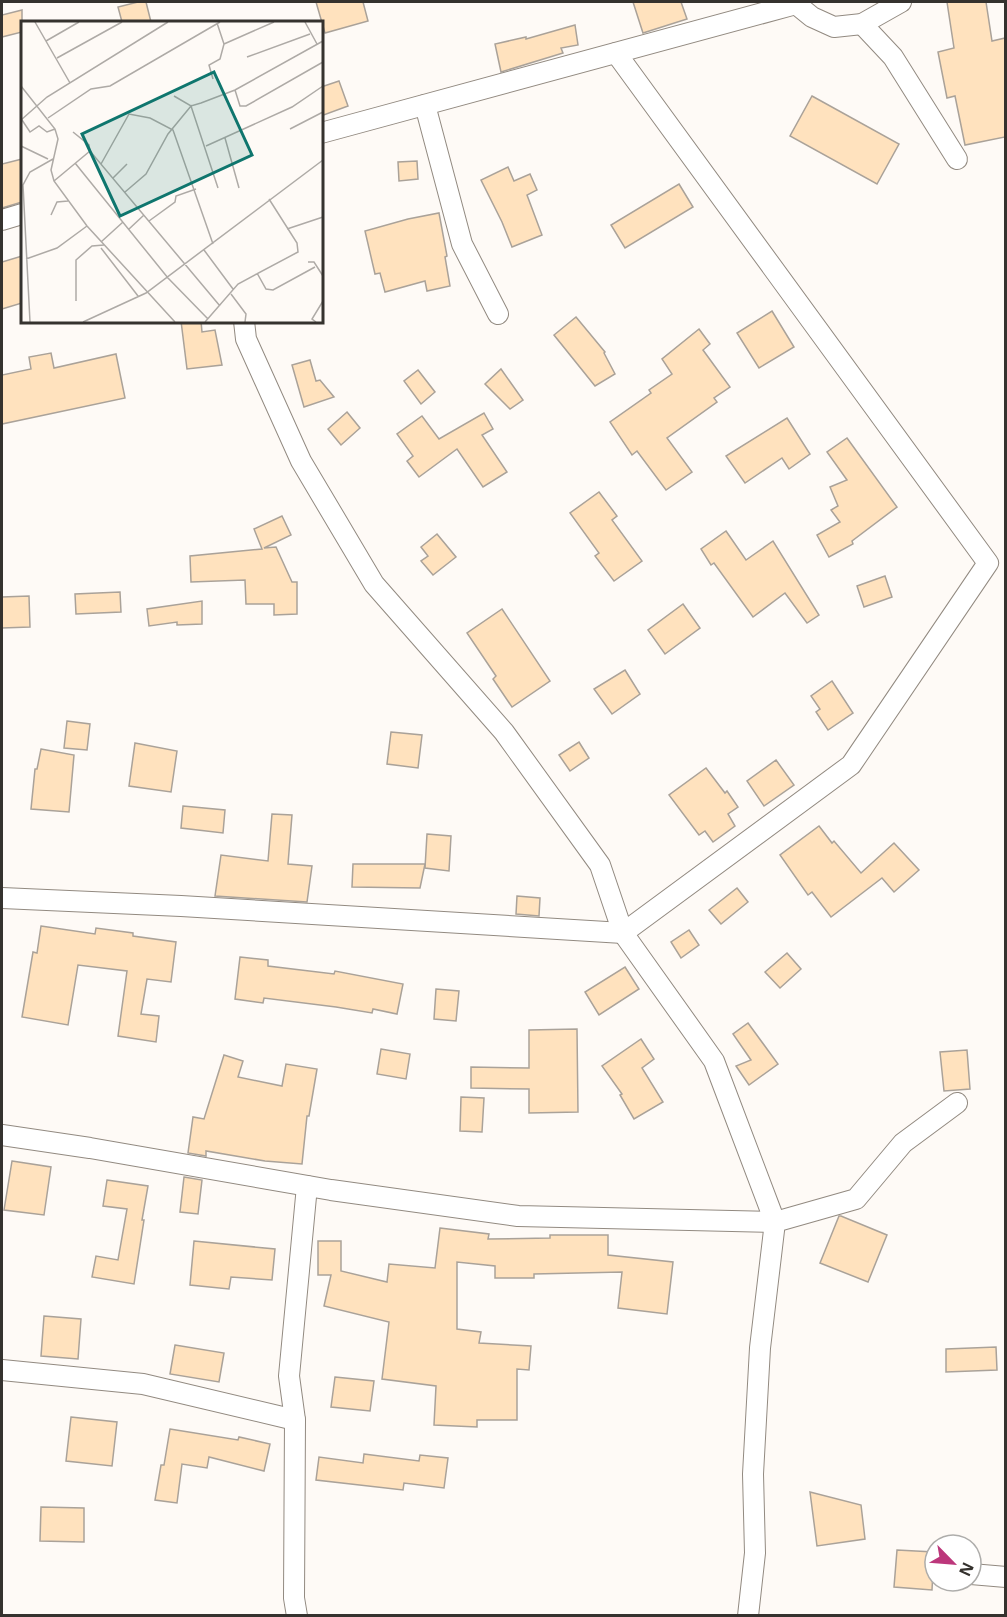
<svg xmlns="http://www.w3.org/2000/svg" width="1007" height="1617" font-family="'Noto Sans',sans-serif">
  <rect width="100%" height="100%" fill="#fefaf6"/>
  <g fill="#ffe2be" stroke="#aaa299" stroke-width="1.5">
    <polygon points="138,2 146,2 151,22 122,22 118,7"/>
    <polygon points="316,2 363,2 368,21 325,33"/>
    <polygon points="633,2 681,2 687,19 643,33"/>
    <polygon points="947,2 986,2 992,41 1005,38 1005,137 965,145 955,96 947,98 938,52 954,48"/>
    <polygon points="22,10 22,32 2,37 2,15"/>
    <polygon points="575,25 578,45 561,48 563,53 501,72 495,44 526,37 526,39"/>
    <polygon points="339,81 348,106 321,116 321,87"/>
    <polygon points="812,96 899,144 877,184 790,136"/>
    <polygon points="22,159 22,202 2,208 2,164"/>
    <polygon points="417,161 418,179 399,181 398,162"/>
    <polygon points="508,167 514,181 530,174 537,190 527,195 542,235 512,247 502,222 481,180"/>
    <polygon points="679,184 693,207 625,248 611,225"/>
    <polygon points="439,213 447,256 445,257 450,286 427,291 425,281 385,292 380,273 375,274 365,231 408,219"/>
    <polygon points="22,256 22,303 2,309 2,262"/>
    <polygon points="772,311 794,347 759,368 737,333"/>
    <polygon points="576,317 605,352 604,353 615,374 595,386 554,335"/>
    <polygon points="181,321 201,321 202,332 215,330 222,365 187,369"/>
    <polygon points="699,329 710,344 703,350 730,387 714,398 717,402 667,438 692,472 666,490 637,451 632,455 610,422 651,393 649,390 672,374 662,359"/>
    <polygon points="51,353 54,368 116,354 125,398 2,424 2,375 31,369 29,357"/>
    <polygon points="310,360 316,381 320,380 334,397 304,407 292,365"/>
    <polygon points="501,369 523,400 510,409 485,384"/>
    <polygon points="418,370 435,392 421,404 404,381"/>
    <polygon points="347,412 360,428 341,445 328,429"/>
    <polygon points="484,413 493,429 482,435 507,472 483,487 457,449 419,477 407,461 413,456 397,434 422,416 439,439"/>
    <polygon points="787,418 810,454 789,469 782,458 745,483 726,456"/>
    <polygon points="847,438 897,507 852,541 853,544 829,557 817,535 840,522 831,510 838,506 830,487 847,480 827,452"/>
    <polygon points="599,492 617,516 612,520 642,561 614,581 595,556 599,553 570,513"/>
    <polygon points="282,516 291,535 264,548 276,547 292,582 297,582 297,614 274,615 274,604 246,604 245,580 191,582 190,556 262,549 254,529"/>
    <polygon points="726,531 746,560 773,541 819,615 807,623 785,593 753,617 714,563 711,565 701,549"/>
    <polygon points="437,534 456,557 433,575 421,561 428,556 421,547"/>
    <polygon points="885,576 892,597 864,607 857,586"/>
    <polygon points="120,592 121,612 76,614 75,594"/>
    <polygon points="29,596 30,627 2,628 2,597"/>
    <polygon points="202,601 202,624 177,625 177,622 149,626 147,609"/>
    <polygon points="683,604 700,628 665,654 648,630"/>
    <polygon points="502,609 550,681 512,707 493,679 496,676 467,633"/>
    <polygon points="625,670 640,694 612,714 594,689"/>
    <polygon points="832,681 853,713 828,730 816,712 820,709 811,696"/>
    <polygon points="67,721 90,724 87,750 64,748"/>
    <polygon points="391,732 422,735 418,768 387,764"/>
    <polygon points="579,742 589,758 570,771 559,755"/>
    <polygon points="135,743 177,751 171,792 129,786"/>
    <polygon points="41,749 74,755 69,812 31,809 35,769 37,769"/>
    <polygon points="776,760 794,785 764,806 747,781"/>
    <polygon points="706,768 725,793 727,791 738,807 728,814 735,826 713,842 705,831 699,835 669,795"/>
    <polygon points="183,806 225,810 223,833 181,828"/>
    <polygon points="272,814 292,815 288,864 312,866 307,902 215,896 221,855 268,861"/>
    <polygon points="819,826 832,843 834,841 861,873 894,843 919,870 894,892 882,878 831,917 812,892 808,895 780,855"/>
    <polygon points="427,834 451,836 449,871 425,868"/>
    <polygon points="353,864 425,864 420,888 352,887"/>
    <polygon points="737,888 748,902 721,924 709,910"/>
    <polygon points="517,896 540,898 539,916 516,914"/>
    <polygon points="41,926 95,934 96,928 133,933 133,936 176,942 171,982 147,979 141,1014 159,1016 156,1042 118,1036 127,971 78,965 68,1025 22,1017 33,952 37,953"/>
    <polygon points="689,930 699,945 681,958 671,942"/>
    <polygon points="787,953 801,969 780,988 765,972"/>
    <polygon points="240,957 268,960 268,966 334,974 335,971 403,984 397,1014 373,1009 372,1013 336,1007 264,998 263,1003 235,999"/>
    <polygon points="625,967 639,989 599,1015 585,992"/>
    <polygon points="436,989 459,991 456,1021 434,1019"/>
    <polygon points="748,1023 778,1064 749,1085 736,1066 751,1060 733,1034"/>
    <polygon points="577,1029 578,1112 529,1113 529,1089 471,1088 471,1067 529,1068 529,1030"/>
    <polygon points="641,1039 654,1059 642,1068 663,1102 634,1119 620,1095 622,1094 602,1066"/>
    <polygon points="381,1049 410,1054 406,1079 377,1074"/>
    <polygon points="967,1050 970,1089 944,1091 940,1052"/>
    <polygon points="224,1055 243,1061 238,1077 282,1086 286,1064 317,1069 309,1116 307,1116 302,1164 265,1161 206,1151 206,1156 188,1153 193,1117 204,1119"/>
    <polygon points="461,1097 484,1098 482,1132 460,1131"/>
    <polygon points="12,1161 51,1167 44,1215 4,1210"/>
    <polygon points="184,1177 202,1180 198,1214 180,1212"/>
    <polygon points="107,1180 148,1186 142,1220 144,1220 134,1284 92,1277 96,1256 118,1260 127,1209 103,1206"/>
    <polygon points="839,1216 841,1216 887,1235 868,1282 820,1263"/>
    <polygon points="440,1228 489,1234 488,1239 550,1238 550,1235 608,1235 608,1255 673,1262 667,1314 618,1308 622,1272 534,1274 534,1278 495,1278 495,1266 457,1262 457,1329 481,1332 479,1343 531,1346 529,1370 517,1369 517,1420 477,1420 477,1427 434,1425 436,1386 382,1379 389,1322 324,1306 331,1275 318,1275 318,1241 341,1241 341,1271 387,1282 389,1264 435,1268"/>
    <polygon points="194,1241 275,1249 272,1280 231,1277 229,1289 190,1285"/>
    <polygon points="44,1316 81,1319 78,1359 41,1356"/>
    <polygon points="175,1345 224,1353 219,1382 170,1374"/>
    <polygon points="996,1347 997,1370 946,1372 946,1349"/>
    <polygon points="335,1377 374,1381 370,1411 331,1407"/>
    <polygon points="71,1417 117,1422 112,1466 66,1461"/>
    <polygon points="170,1429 238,1440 239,1437 270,1444 264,1471 209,1457 207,1468 182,1464 177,1503 155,1500 161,1465 164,1465"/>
    <polygon points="364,1454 419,1461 420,1455 448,1458 444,1488 404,1483 403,1490 316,1480 319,1457 363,1463"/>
    <polygon points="810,1492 861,1505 865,1539 817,1546"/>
    <polygon points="41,1507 84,1508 84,1542 40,1541"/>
    <polygon points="897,1550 934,1552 932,1590 894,1587"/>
  </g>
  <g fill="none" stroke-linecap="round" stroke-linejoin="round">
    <defs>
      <g id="minor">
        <polyline points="796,4 812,17 834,27 862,24 901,2"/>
        <polyline points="862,24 893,57 957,159"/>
        <polyline points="425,105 462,244 498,314"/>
        <polyline points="321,133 796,4 795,2"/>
        <polyline points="2,220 22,214"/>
        <polyline points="2,898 181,906 623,933 851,765 988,563 616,53"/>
        <polyline points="2,1135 90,1148 331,1190 518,1216 775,1222 714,1061 623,933 600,865 504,732 374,584 301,461 246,339 244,321"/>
        <polyline points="2,1370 143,1384 295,1420"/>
        <polyline points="971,1574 1006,1577"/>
        <polyline points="297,1616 294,1598 295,1420 289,1376 307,1186"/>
        <polyline points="748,1616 755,1553 753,1474 760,1348 775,1222 856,1199 903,1143 957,1103"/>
      </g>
    </defs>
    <use href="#minor" stroke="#928a81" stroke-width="22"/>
    <use href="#minor" stroke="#fff" stroke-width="20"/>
  </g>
  <g transform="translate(21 21)">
    <rect width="302" height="302" fill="#fefaf6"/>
    <path fill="none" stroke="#aeaaa6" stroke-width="1.5" d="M14,1L49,62M284,1L296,23M25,20L58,1M203,23L253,1M226,36L289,13M36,37L101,1M192,58L188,44L199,38L203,23L196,2M0,65L34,108L37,118L30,149L33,160L66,205L154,301M214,69L219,85H225L302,41M153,75L170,85L180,82L214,69L302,20M27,97L70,68L89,65L199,1M0,99L26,76L147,1M1,99L9,111L18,105L26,111L34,108M269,108L302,91M52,111L68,124L69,130M204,117L218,167M0,125L27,138M185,125L271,86L302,65M54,142L147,257L187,298M80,143L108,93L129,97L152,109L192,223M92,157L106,143M33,160L69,130L199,285M104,171L125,153L147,113L170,85L197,167M30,194L36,181L47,180M128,200L154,181L155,175L175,168M108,208L123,194M266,208L302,196M80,221L102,201M80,227L117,275M183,229L212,268M5,238L36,227L66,205M287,241H293L302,255M236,252L245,268L252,269L294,246M210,273L225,293L224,301M55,280V239L71,225L83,224M9,301L2,164L9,151L32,138M62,301L125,272L302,139M184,301L217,263L277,231L276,222L248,178M295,301L291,298L302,280"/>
    <path fill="#0f766e" fill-opacity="0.15" stroke="#0f766e" stroke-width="3" d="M193,51L231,134L99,195L61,113Z"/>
    <rect width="302" height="302" fill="none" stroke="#35322e" stroke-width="3"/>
  </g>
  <rect width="1007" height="1617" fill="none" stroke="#35322e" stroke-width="6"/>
  <g transform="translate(953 1563) rotate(115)"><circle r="28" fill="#ffffff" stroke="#aeadab" stroke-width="1.5"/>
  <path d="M0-4.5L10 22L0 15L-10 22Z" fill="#bc377b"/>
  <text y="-9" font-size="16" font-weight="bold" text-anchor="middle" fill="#35322e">N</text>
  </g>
</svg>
